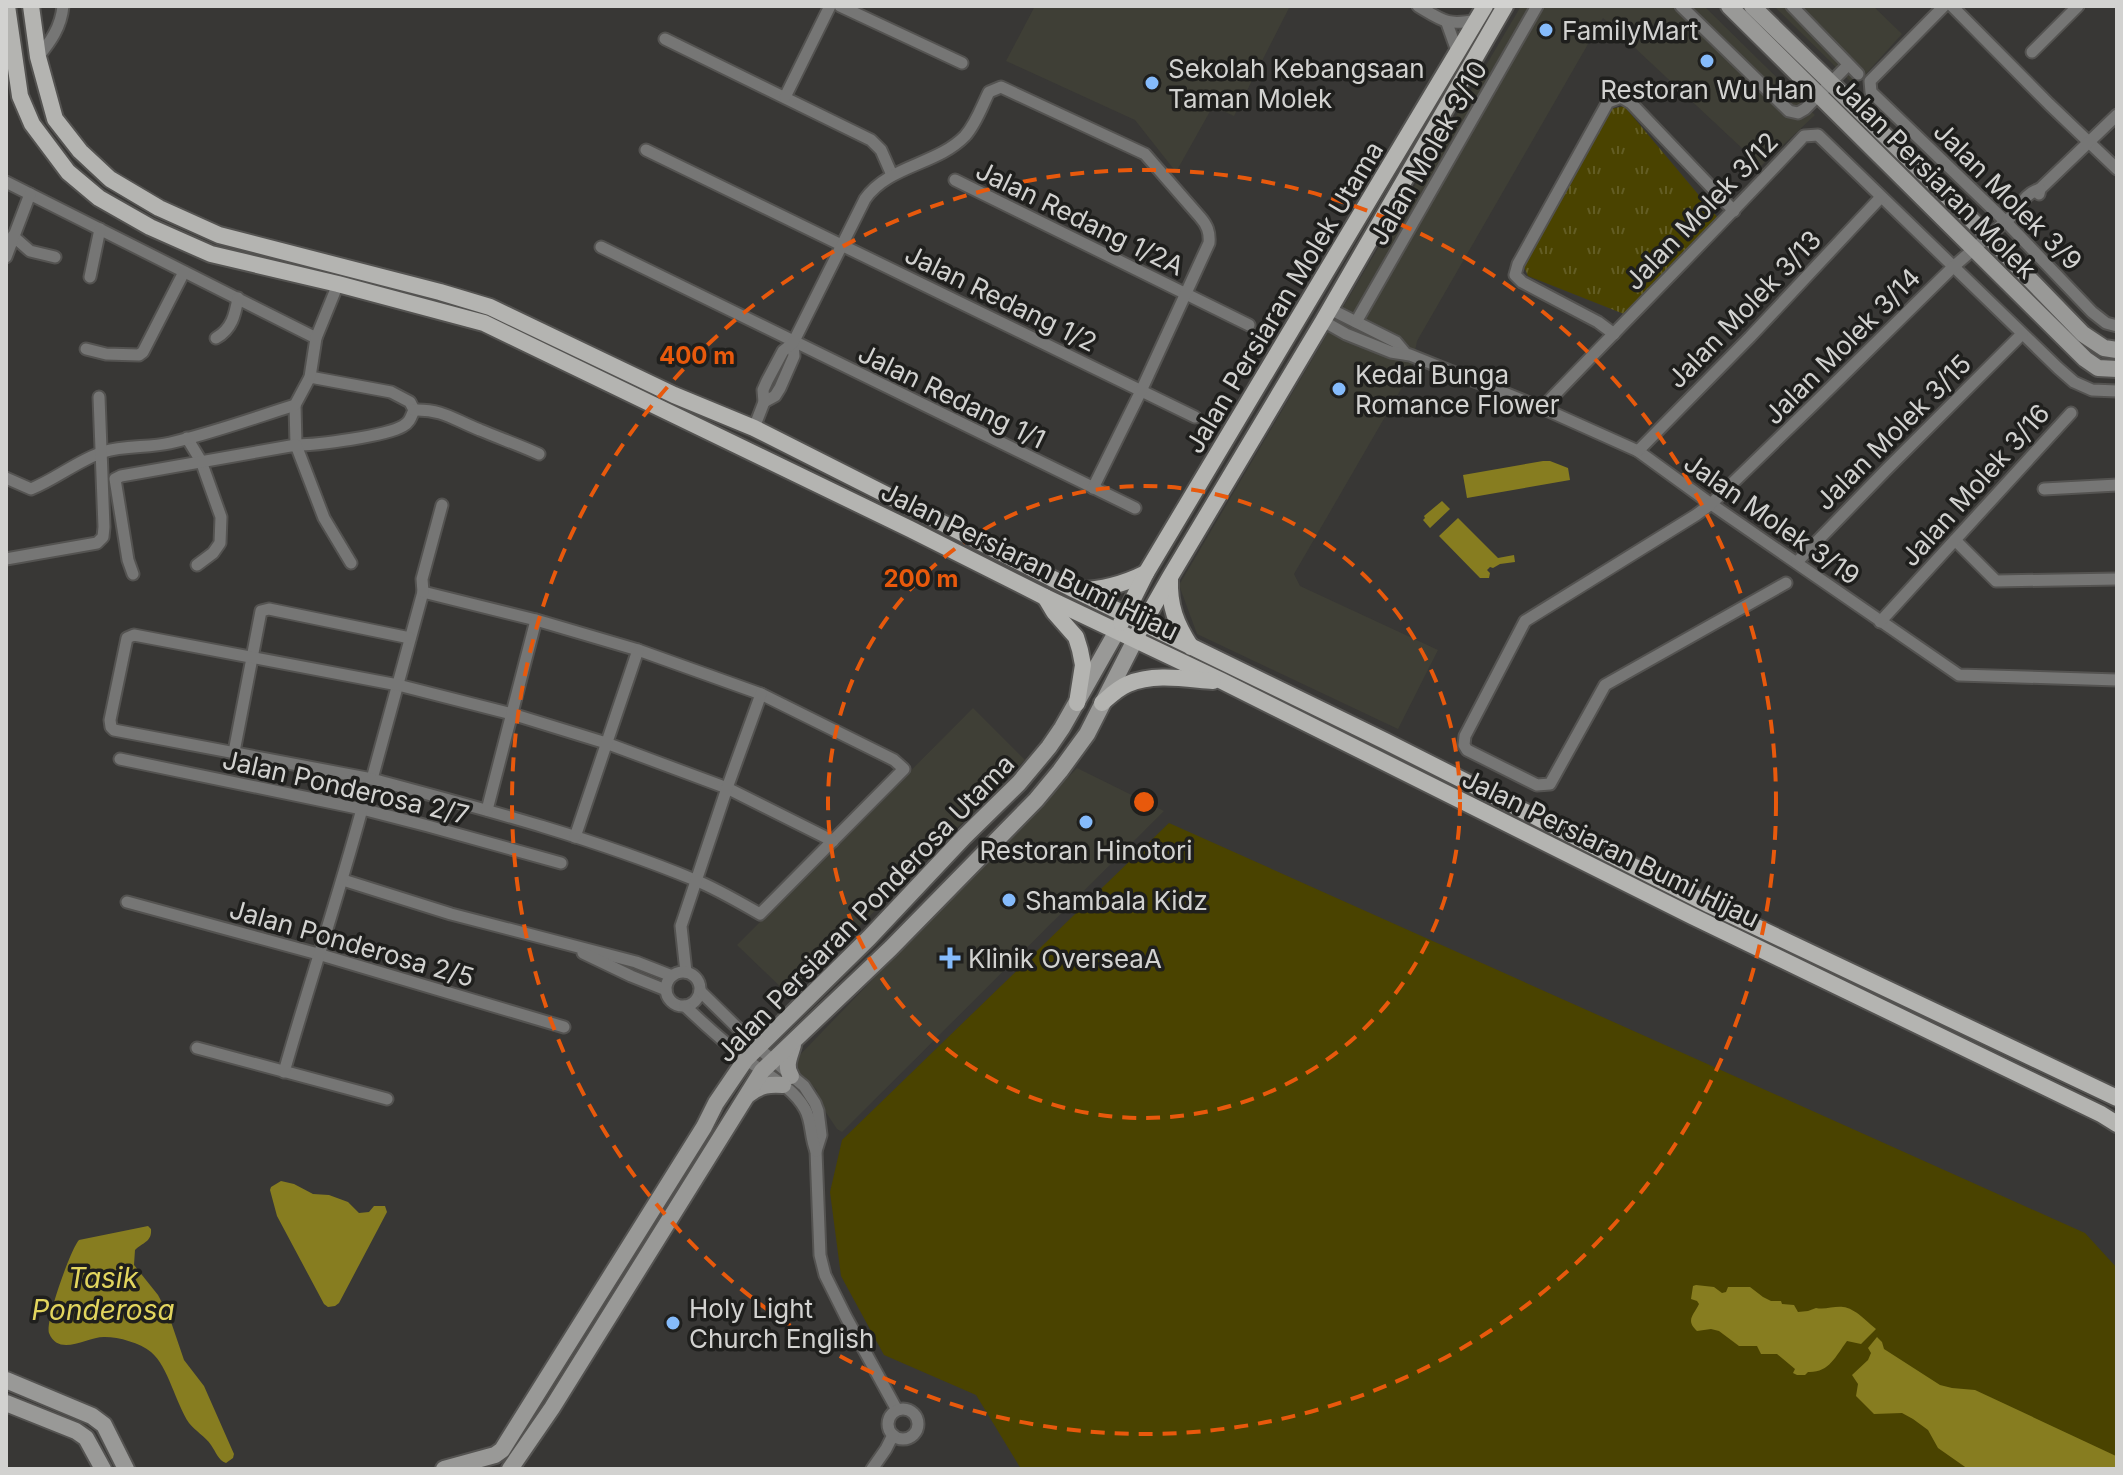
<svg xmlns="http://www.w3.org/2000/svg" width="2123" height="1475" font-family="Inter,sans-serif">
  <defs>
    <pattern id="park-tufts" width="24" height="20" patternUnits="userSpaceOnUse" patternTransform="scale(2)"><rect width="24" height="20" fill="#4a4300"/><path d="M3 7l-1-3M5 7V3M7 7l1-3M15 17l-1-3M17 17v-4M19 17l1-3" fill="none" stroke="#635d24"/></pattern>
  </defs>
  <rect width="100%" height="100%" fill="#383735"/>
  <g fill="#3f3f36">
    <polygon points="1035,6 1290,6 1234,116 1213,106 1176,172 1135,120 1006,61"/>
    <polygon points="1521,6 1704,6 1815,115 1761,166 1603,18 1417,341 1411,372 1294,574 1300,586 1438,650 1398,729 1197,634 1179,585"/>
    <polygon points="1774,6 1873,6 1902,34 1855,86"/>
    <polygon points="973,708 1025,760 790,996 737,945"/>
    <polygon points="1077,768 1164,811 842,1132 837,1129 823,1108 816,1089 795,1070 794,1061"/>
  </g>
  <polygon fill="#4a4300" points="1169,823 2085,1233 2117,1268 2117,1469 1021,1469 976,1395 884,1355 841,1276 830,1192 842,1140"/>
  <polygon fill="url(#park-tufts)" points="1624,106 1718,218 1624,314 1528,276 1524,267 1611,109"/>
  <g fill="#877d20">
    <polygon points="1543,461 1550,461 1568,468 1570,480 1467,498 1463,475"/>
    <polygon points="1442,501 1450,509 1430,528 1423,520 1425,518 1424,516"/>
    <polygon points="1458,518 1498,558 1514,555 1515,562 1500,564 1493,568 1490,567 1487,570 1490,573 1489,578 1480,578 1439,536"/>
    <polygon points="281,1181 294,1184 313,1194 329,1195 348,1202 359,1213 369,1212 374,1206 385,1206 387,1212 339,1303 335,1306 328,1307 324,1304 277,1216 270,1190 271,1187"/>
    <path d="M148,1226L151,1229C152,1242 143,1242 135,1250L134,1265L158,1295L169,1316L184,1360L204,1386L234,1454L233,1458L226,1463C218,1460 216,1452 211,1445C205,1436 195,1431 189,1423C176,1404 168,1366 151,1352C140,1343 119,1337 105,1337C88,1336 59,1358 49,1333C45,1322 70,1250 79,1240Z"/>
    <path d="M1696,1285L1714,1287L1722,1293L1726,1292L1728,1287H1750L1763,1297L1771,1301H1781L1782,1304L1794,1305L1798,1312L1808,1311L1816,1308C1825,1310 1834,1306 1843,1307C1855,1308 1867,1322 1876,1329L1861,1344L1847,1341C1835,1357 1829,1373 1808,1372L1805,1375H1797L1793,1373L1795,1369L1777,1354H1761L1757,1346H1739L1719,1331L1711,1329L1697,1331C1685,1320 1694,1315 1699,1304L1697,1301L1691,1299L1693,1286Z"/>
    <polygon points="1877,1337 1882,1342 1884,1349 1940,1385 1952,1388 1975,1390 2116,1456 2117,1469 1968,1469 1938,1448 1928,1430 1913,1419 1902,1413 1874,1414 1856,1396 1858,1384 1852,1375 1868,1360 1871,1353 1868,1348"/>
  </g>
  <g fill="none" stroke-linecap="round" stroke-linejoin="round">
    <defs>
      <g id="street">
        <polyline points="840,6 962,63"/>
        <path d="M1418,6C1443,21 1447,26 1477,20"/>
        <polyline points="1681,6 1789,111 1798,113 1805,109 1848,65"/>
        <polyline points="1792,6 1858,74"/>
        <polyline points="1944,6 1870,81 1871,92 2005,221 2092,312 2106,323 2117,326"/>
        <polyline points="1952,6 2049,104 2117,169"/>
        <polyline points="1447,23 1458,54"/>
        <polyline points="665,39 871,140 881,150 892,175"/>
        <polyline points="2032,52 2078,6"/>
        <path d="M38,57C51,41 61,27 63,6"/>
        <polyline points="785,97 830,6"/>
        <polyline points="646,150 1195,417"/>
        <polyline points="955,180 1249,325"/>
        <polyline points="6,182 316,338"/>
        <polyline points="2039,194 2040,189 2117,115"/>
        <polyline points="13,236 30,251 55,257"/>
        <polyline points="601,247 1135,508"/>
        <polyline points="6,257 30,194"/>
        <polyline points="90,277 100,229"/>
        <polyline points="1330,309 1396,342 1406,354"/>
        <polyline points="1323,321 1346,334 1391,352 1410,355 1542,408 1638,451 1711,504 1959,675 2117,680"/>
        <polyline points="1356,322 1537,6"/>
        <polyline points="1614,334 1598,322 1522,282 1515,275 1518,264 1608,102 1621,97 1631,103 1734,211"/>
        <path d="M216,338C232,329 235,315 238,298"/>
        <polyline points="86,349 106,354 139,355 143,352 184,272"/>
        <polyline points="310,377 391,392 410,402 414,410"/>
        <polyline points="764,402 775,396 780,388 794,356 793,343"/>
        <path d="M295,405L296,445C318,445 386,436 403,426C410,422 411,417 414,410"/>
        <path d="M1542,408C1629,317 1718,228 1804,136L1818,135L2058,368L2074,382L2092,390L2117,391"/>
        <path d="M414,410C443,409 454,420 480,430C499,438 519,445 539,454"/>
        <path d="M754,428L764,402L763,390L767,381L783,351L793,343L865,199C889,165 937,165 965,136C976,124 982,106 989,92L1001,87L1145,154L1200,217C1207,225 1210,232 1209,243L1141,391L1093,488"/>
        <polyline points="187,438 201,461 221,517 220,543 213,553 197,565"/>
        <polyline points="1638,451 1750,337 1881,197"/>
        <path d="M6,478L31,489C56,479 77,461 103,452C124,445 148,448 170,443C213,433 254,418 295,405L310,377L316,338L338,284"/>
        <polyline points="2044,489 2117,485"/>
        <polyline points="1955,540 1996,581 2117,579"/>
        <polyline points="6,559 97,543 103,537 104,527 99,397"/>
        <polyline points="1797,562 1886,470 2022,334"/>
        <polyline points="133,574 128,560 115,479 121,476 296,445 324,518 351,563"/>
        <path d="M1786,583L1605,685L1550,784L1537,785L1467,750L1464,745L1465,736L1525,621L1696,515L1711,504L1816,402L1953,267L2020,209C2022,199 2030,192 2040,189"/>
        <path d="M423,592L536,620L638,650L761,694L894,760L904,769L760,914C739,902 717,889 695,880C591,837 480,808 372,779Z"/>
        <polyline points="423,592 422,579 442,505"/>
        <polyline points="1880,622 2071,413"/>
        <polyline points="234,752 261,611 269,609 410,638"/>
        <polyline points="120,759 362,809 428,826 561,863"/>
        <polyline points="372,779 114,730 111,727 110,720 127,638 134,635 398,685 512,714 606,743 727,788 833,841"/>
        <polyline points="487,810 536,620"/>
        <polyline points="575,837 638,650"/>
        <polyline points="343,880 451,914 636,962 672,976"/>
        <polyline points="127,902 318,954 564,1027"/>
        <polyline points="583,953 631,976 666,990"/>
        <polyline points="686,972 681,926 727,788 761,694"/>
        <circle cx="683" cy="989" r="17"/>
        <polyline points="700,991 757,1047 804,1086 815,1103 818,1111 821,1135 816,1151 820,1255 825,1275 846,1317 897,1410"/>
        <path d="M685,1006C705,1025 725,1043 747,1060C767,1075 792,1086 805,1109C812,1121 810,1137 816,1151"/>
        <polyline points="197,1048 387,1099"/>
        <path d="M284,1072C309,984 338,898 362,809"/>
        <circle cx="903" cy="1424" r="15"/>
        <polyline points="872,1469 886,1449 893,1435"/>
      </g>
      <g id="secondary">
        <polyline points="1729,6 2085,359 2098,368 2117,369"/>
        <polyline points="1752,6 1988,236 2083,334 2104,348 2117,350"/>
        <path d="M791,1076C784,1066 790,1056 793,1045"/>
        <path d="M749,1094C761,1085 769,1084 783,1085"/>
        <polyline points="6,1380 92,1416 104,1425 126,1469"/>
        <polyline points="6,1403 76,1431 86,1438 103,1469"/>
        <polyline points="444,1469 495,1455 502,1450 704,1127 716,1103 746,1059 869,938 964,837 1019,783 1049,747 1062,728 1117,631"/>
        <polyline points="510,1469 552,1408 762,1071 891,948 1036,800 1060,771 1087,734 1135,640"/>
      </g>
      <g id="primary">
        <polyline points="7,6 20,96 32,124 68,172 99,198 150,227 211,254 338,284 484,323 910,529 1045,597 1222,681 1692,916 2101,1114 2117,1124"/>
        <polyline points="31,6 38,57 55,119 80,151 110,179 159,208 219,235 440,292 490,307 674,395 754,428 1073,589 1385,741 1710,905 2117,1098"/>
        <path d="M1170,579C1169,606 1176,624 1191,647"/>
        <path d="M1079,590C1104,590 1124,584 1146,573"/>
        <polyline points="1045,597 1054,612 1076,637 1080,650 1083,665 1077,703"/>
        <polyline points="1121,623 1146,573 1485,6"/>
        <polyline points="1138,633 1170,577 1323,321 1505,6"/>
        <path d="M1102,703C1110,696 1118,688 1128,684C1154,673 1186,679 1213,681"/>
      </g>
    </defs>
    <use href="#street" stroke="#545351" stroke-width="15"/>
    <use href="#secondary" stroke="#545351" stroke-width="20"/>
    <use href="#primary" stroke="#545351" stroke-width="20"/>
    <use href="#street" stroke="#767675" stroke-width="11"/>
    <use href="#secondary" stroke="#999997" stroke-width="16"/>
    <use href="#primary" stroke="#b4b4b1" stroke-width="16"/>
  </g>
  <g fill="none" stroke="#e8590c" stroke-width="4" stroke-dasharray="14 10">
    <circle cx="1144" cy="802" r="316"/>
    <circle cx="1144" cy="802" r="632"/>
  </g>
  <g fill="#85bbfb" stroke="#1f1f1d" stroke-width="3">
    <circle cx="1546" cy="30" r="8"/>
    <circle cx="1707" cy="61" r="8"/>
    <circle cx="1152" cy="83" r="8"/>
    <circle cx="1339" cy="389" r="8"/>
    <circle cx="1086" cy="822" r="8"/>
    <circle cx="1009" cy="900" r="8"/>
    <path d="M946 946h8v8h8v8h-8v8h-8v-8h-8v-8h8z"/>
    <circle cx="673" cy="1323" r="8"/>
  </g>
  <g text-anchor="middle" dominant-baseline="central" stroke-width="7" stroke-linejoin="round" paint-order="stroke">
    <g font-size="26" fill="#d2d2d0" stroke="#1f1f1d" text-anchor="start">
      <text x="1562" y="30">FamilyMart</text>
      <text x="1168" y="68">Sekolah Kebangsaan<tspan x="1168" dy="30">Taman Molek</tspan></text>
      <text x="1707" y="89" text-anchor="middle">Restoran Wu Han</text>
      <text x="1355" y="374">Kedai Bunga<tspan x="1355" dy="30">Romance Flower</tspan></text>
      <text x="1086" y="850" text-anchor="middle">Restoran Hinotori</text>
      <text x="1025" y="900">Shambala Kidz</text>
      <text x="968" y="958">Klinik OverseaA</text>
      <text x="689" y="1308">Holy Light<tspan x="689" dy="30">Church English</tspan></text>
    </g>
    <g font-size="26" fill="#d2d2d0" stroke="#1f1f1d">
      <text transform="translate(1428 153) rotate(-60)">Jalan Molek 3/10</text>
      <text transform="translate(1936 178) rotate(45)">Jalan Persiaran Molek</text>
      <text transform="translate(2008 196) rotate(45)">Jalan Molek 3/9</text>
      <text transform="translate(1701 211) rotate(-46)">Jalan Molek 3/12</text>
      <text transform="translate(1080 218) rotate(26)">Jalan Redang 1/2A</text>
      <text transform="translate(1284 297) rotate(-59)">Jalan Persiaran Molek Utama</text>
      <text transform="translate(1001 298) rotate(26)">Jalan Redang 1/2</text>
      <text transform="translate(1744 309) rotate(-46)">Jalan Molek 3/13</text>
      <text transform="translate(1842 346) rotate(-45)">Jalan Molek 3/14</text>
      <text transform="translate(952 396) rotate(26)">Jalan Redang 1/1</text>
      <text transform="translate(1893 432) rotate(-45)">Jalan Molek 3/15</text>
      <text transform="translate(1975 485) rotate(-48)">Jalan Molek 3/16</text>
      <text transform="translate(1772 519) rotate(35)">Jalan Molek 3/19</text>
      <text transform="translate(1030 561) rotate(26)">Jalan Persiaran Bumi Hijau</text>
      <text transform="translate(346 787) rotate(13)">Jalan Ponderosa 2/7</text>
      <text transform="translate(1611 848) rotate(26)">Jalan Persiaran Bumi Hijau</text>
      <text transform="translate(865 908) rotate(-46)">Jalan Persiaran Ponderosa Utama</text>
      <text transform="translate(352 943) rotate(16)">Jalan Ponderosa 2/5</text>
    </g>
    <g font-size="28" font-style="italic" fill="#e2d55e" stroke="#1f1f1d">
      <text x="103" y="1278">Tasik<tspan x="103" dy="32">Ponderosa</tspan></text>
    </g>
  </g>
  <circle cx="1144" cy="802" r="12" fill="#e8590c" stroke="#1f1f1d" stroke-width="4"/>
  <g font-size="24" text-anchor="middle" font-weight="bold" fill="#e8590c" stroke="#1f1f1d" stroke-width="7" stroke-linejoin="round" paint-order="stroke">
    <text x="697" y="364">400 m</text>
    <text x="921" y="587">200 m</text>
  </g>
  <rect width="2123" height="1475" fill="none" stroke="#d2d2d0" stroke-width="16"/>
</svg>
